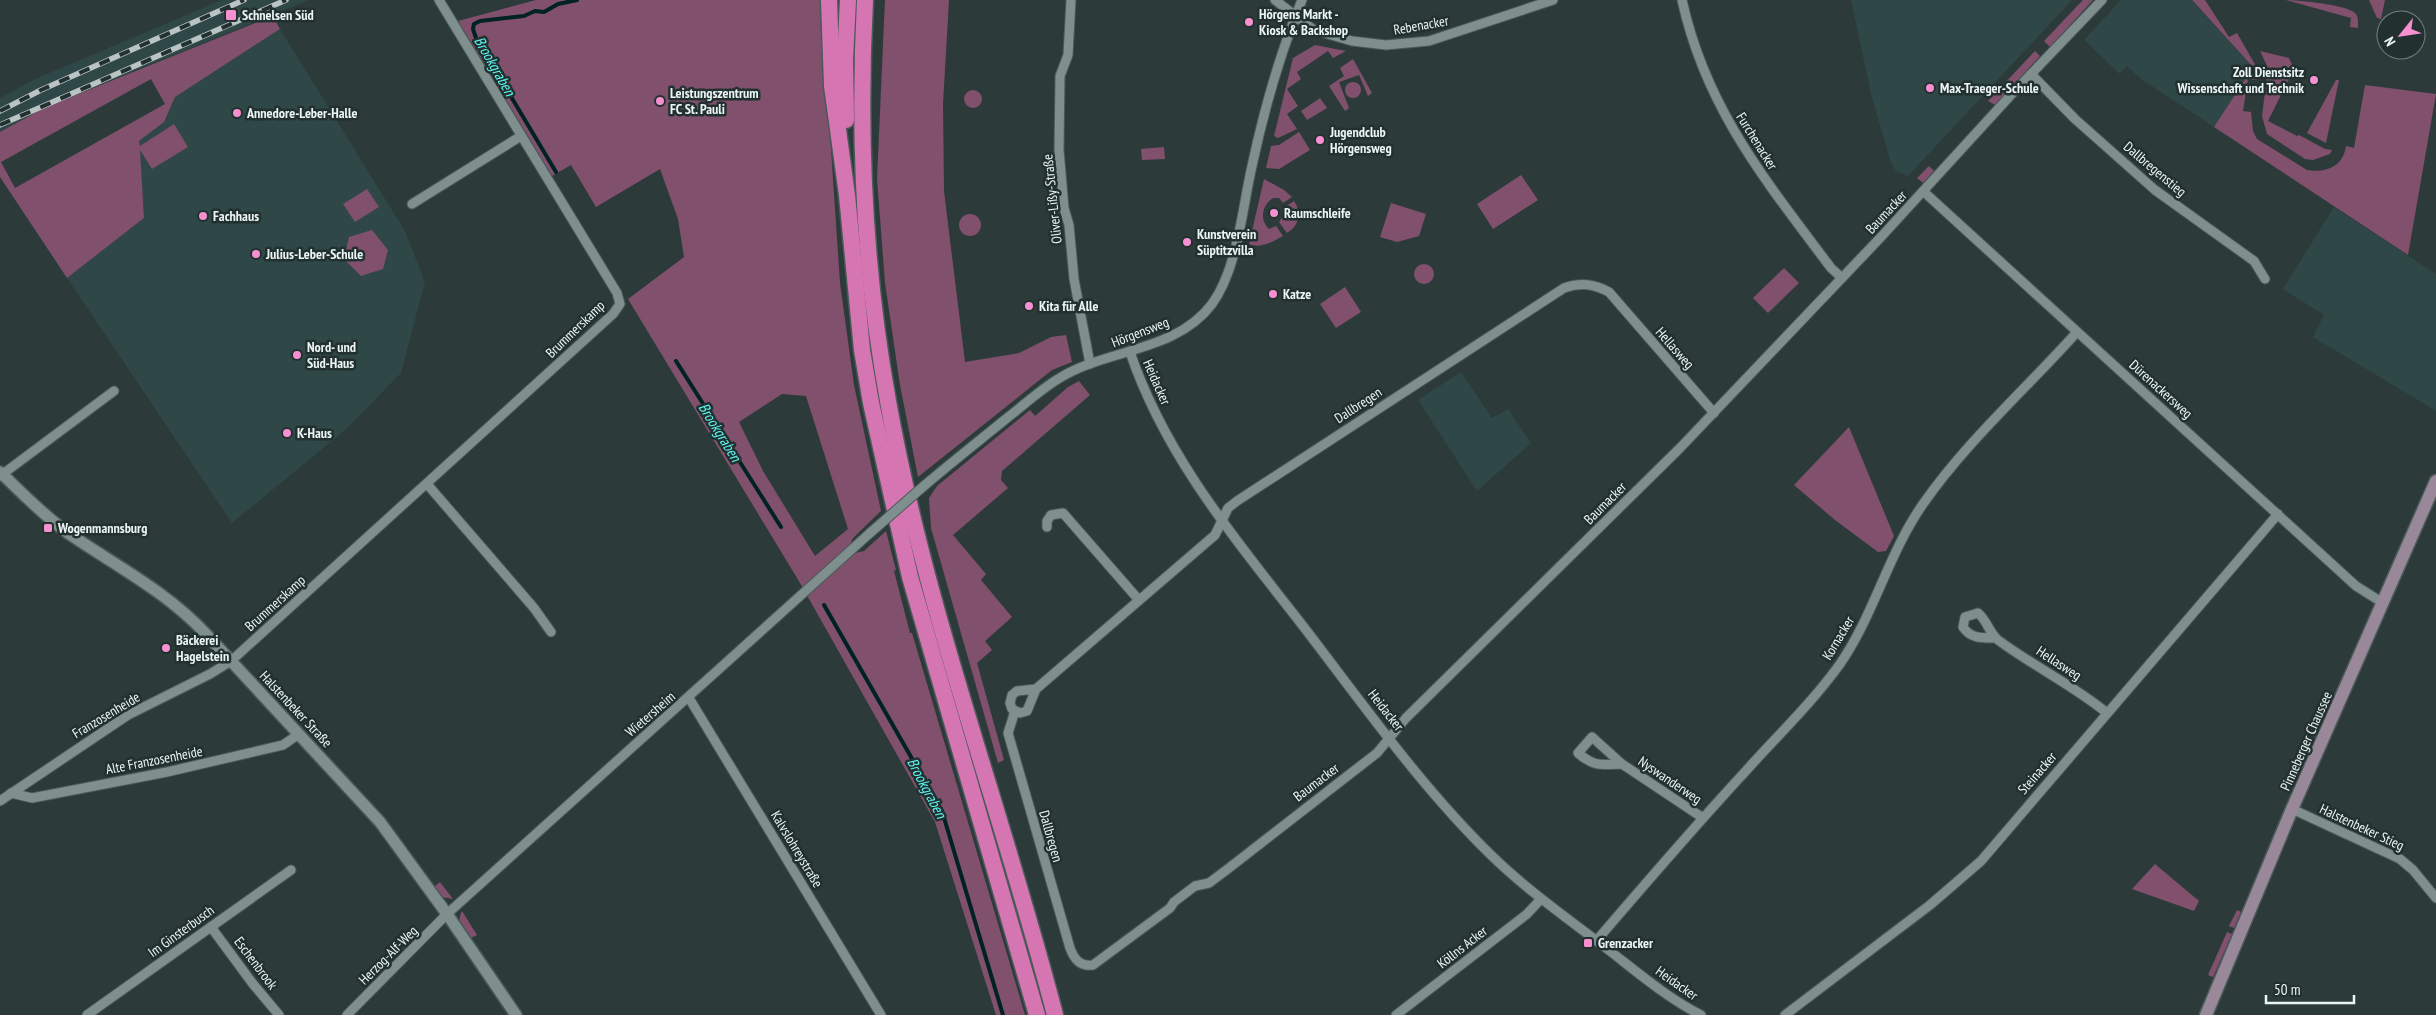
<svg xmlns="http://www.w3.org/2000/svg" width="2436" height="1015" font-family="'PT Sans Narrow',sans-serif">
  <rect width="100%" height="100%" fill="#2c3b3a"/>
  <g fill="#2f4746">
    <polygon points="222,0 309,0 46,107 0,132 0,98 35,79"/>
    <polygon points="1851,0 2072,0 1908,176 1896,171 1891,163 1871,94"/>
    <polygon points="2121,0 2191,0 2253,67 2214,127 2141,79 2127,66 2120,74 2084,40"/>
    <polygon points="280,29 405,231 425,282 401,373 344,431 232,523 67,278 144,218 139,141 164,122 175,97"/>
    <polygon points="2334,207 2436,274 2436,411 2313,337 2324,315 2283,289"/>
    <polygon points="1461,372 1492,418 1508,409 1531,443 1477,491 1418,400"/>
  </g>
  <g fill="#80506d" fill-rule="evenodd">
    <path d="M536,0H821L840,283L854,385L881,511L853,538L848,549L851,554L864,551L886,531L896,570L894,571L910,633H912L1025,1015H996L935,822L800,583L628,299L684,257L678,219L660,169L596,207L571,165L552,176L458,21ZM782,394L806,396L848,529L815,556L763,471L739,422Z"/>
    <polygon points="885,0 949,0 943,104 944,191 965,362 1019,353 1051,337 1066,335 1072,362 1052,370 918,477 900,385 885,283 877,179"/>
    <polygon points="2083,0 2093,0 2050,47 2044,41"/>
    <path d="M2192,0H2205L2229,37L2237,33L2257,68V80L2248,79L2243,111L2251,112L2253,131L2257,139L2307,170C2326,173 2343,167 2346,146L2354,148L2365,85L2436,94L2408,255L2214,127L2253,67Z"/>
    <path d="M2286,0C2299,0 2347,5 2355,13C2359,17 2358,23 2358,28L2350,27L2351,18Z"/>
    <polygon points="2369,0 2385,0 2381,19 2377,18"/>
    <path d="M273,16L280,29L175,97L164,122L139,141L140,146L174,124L188,147L152,169L140,150L144,218L67,278L0,177V132L46,107ZM151,79L165,104L15,188L1,162Z"/>
    <polygon points="1315,45 1346,51 1333,58 1328,51 1297,72 1301,79 1287,89 1298,106 1287,114 1297,129 1278,138 1274,136 1293,58"/>
    <polygon points="2035,51 2040,56 1995,105 1988,101"/>
    <polygon points="2260,51 2289,58 2294,69 2268,121 2297,136 2299,135 2325,149 2332,150 2330,154 2313,160 2305,159 2267,134 2262,116 2268,68"/>
    <polygon points="1353,59 1372,93 1368,96 1359,75 1339,82 1349,108 1345,111 1329,86 1344,76 1340,68"/>
    <polygon points="2336,80 2339,80 2326,143 2307,133"/>
    <circle cx="1353" cy="90" r="8"/>
    <circle cx="973" cy="99" r="9"/>
    <polygon points="1320,98 1327,108 1307,120 1301,111"/>
    <polygon points="1299,132 1310,150 1279,169 1266,168 1271,146 1279,145"/>
    <polygon points="1164,147 1165,159 1142,160 1141,149"/>
    <polygon points="1929,166 1934,171 1923,183 1917,178"/>
    <polygon points="1521,175 1538,200 1493,229 1477,204"/>
    <path d="M1264,179L1284,190L1292,197L1283,203L1279,198H1273C1262,205 1259,220 1269,229L1276,226L1283,236C1272,242 1261,249 1249,244Z"/>
    <polygon points="367,189 379,207 355,222 343,204"/>
    <path d="M1294,201C1302,213 1299,226 1287,233L1279,222L1283,216L1282,209Z"/>
    <polygon points="1391,203 1426,214 1419,236 1397,242 1380,237"/>
    <circle cx="970" cy="225" r="11"/>
    <polygon points="372,230 388,250 383,269 361,276 344,259 349,237"/>
    <circle cx="1424" cy="274" r="10"/>
    <polygon points="1784,268 1799,283 1768,313 1753,298"/>
    <polygon points="1345,287 1361,312 1336,328 1320,304"/>
    <polygon points="1079,381 1090,395 1002,471 1001,480 1008,488 953,535 986,574 981,580 1012,617 985,641 992,650 977,663 1004,760 998,763 931,528 929,498 937,486 1030,410 1035,416 1068,387"/>
    <polygon points="1849,427 1894,536 1886,551 1878,552 1835,520 1794,485"/>
    <polygon points="2155,864 2199,901 2194,911 2132,889"/>
    <polygon points="440,882 453,899 442,897 434,887"/>
    <polygon points="2237,910 2241,912 2234,928 2229,926"/>
    <path d="M462,911L477,935L471,938C463,930 456,923 462,911Z"/>
    <polygon points="2227,932 2232,934 2213,977 2208,975"/>
  </g>
  <g fill="none" stroke-linecap="round" stroke-linejoin="round">
    <g stroke="#022" stroke-width="4">
      <polyline points="556,172 476,38 473,29 474,24 480,21 524,16 535,11 544,12 558,4 577,0"/>
      <polyline points="676,361 781,527"/>
      <polyline points="824,605 942,811 1003,1015"/>
    </g>
    <defs>
      <g id="minor">
        <polyline points="1071,0 1068,55 1060,76 1059,150 1064,208 1069,225 1074,279 1090,364"/>
        <polyline points="1275,0 1314,30 1352,41 1386,45 1429,41 1553,0"/>
        <path d="M1682,0C1706,109 1766,181 1831,268L1842,278"/>
        <polyline points="2031,74 2075,119 2155,190 2254,261 2265,279"/>
        <polyline points="1924,192 2356,586 2383,603"/>
        <polyline points="412,204 521,136"/>
        <path d="M1130,352C1165,456 1236,540 1303,626C1363,704 1421,787 1492,856C1527,890 1567,918 1606,948C1636,971 1667,998 1701,1015"/>
        <polyline points="0,476 114,391"/>
        <polyline points="427,484 534,608 551,632"/>
        <path d="M925,485C952,462 980,440 1007,418C1024,405 1040,390 1058,379C1107,348 1175,353 1212,304C1238,268 1242,209 1252,166C1264,110 1280,53 1302,0"/>
        <polyline points="1047,527 1047,521 1051,515 1063,513 1138,599"/>
        <path d="M1996,638C1982,638 1971,639 1963,627L1965,617L1978,613C1987,620 1989,633 1998,640C2033,666 2073,685 2107,713"/>
        <path d="M1036,689L1027,711L1020,713L1012,709L1010,703L1012,695L1017,691L1036,689L1215,535L1228,508L1237,501L1564,288C1581,282 1594,284 1609,292L1714,413"/>
        <polyline points="689,698 881,1015"/>
        <path d="M1015,711L1008,733L1070,948C1074,959 1080,967 1093,965L1170,908L1174,902L1195,886L1209,883L1229,868L1377,753L1406,718L1680,448L1881,237L2010,96L2102,0"/>
        <path d="M1622,764C1601,765 1594,767 1578,753L1592,737L1622,764L1703,818"/>
        <polyline points="11,793 32,798 167,772 283,745 299,734"/>
        <polyline points="0,801 128,715 210,674 231,661 613,314 620,304 617,293 439,0"/>
        <polyline points="2292,809 2400,859 2413,870 2436,898"/>
        <polyline points="211,927 253,984 279,1015"/>
        <path d="M1597,940C1645,884 1694,827 1744,773C1776,737 1812,703 1840,664C1874,615 1888,554 1923,504C1967,441 2026,389 2077,332"/>
        <polyline points="87,1015 291,870"/>
        <polyline points="347,1015 447,914 870,533"/>
        <polyline points="1396,1015 1527,914 1541,899"/>
        <polyline points="1785,1015 1930,905 1981,861 2278,514"/>
      </g>
      <path id="tertiary" d="M0,472C22,493 43,515 68,533C116,566 166,591 206,634L380,822L447,914L516,1015"/>
      <polyline id="secondary" points="2206,1015 2292,809 2436,481"/>
      <g id="motorway">
        <polyline points="829,0 832,86 847,195 862,350 871,403 910,577 1037,1015"/>
        <path d="M865,0C858,133 864,269 888,401C925,610 1002,810 1055,1015"/>
        <polyline points="846,120 845,60 848,0"/>
      </g>
    </defs>
    <use href="#minor" stroke="#4b5959" stroke-width="11"/>
    <use href="#tertiary" stroke="#4b5959" stroke-width="14"/>
    <use href="#secondary" stroke="#4b5959" stroke-width="15"/>
    <use href="#motorway" stroke="#4b5959" stroke-width="19"/>
    <use href="#minor" stroke="#7e8f8e" stroke-width="9"/>
    <use href="#tertiary" stroke="#7e8f8e" stroke-width="11"/>
    <use href="#secondary" stroke="#988899" stroke-width="12"/>
    <use href="#motorway" stroke="#d576b2" stroke-width="16"/>
    <defs>
      <g id="rail">
        <polyline points="0,111 41,90 244,0"/>
        <polyline points="0,125 286,0"/>
      </g>
    </defs>
    <use href="#rail" stroke="#bac4c4" stroke-width="5.5"/>
    <use href="#rail" stroke="#223130" stroke-width="4" stroke-dasharray="11" stroke-linecap="butt"/>
    <defs>
      <polyline id="minor-bridge" points="870,533 925,485"/>
    </defs>
    <use href="#minor-bridge" stroke="#4b5959" stroke-width="11" stroke-linecap="butt"/>
    <use href="#minor-bridge" stroke="#7e8f8e" stroke-width="9"/>
  </g>
  <g fill="#f690d0" stroke="#223130" stroke-width="2">
    <rect x="225" y="9" width="12" height="12" rx="2.5"/>
    <circle cx="1249" cy="22" r="5"/>
    <circle cx="2314" cy="80" r="5"/>
    <circle cx="1930" cy="88" r="5"/>
    <circle cx="660" cy="101" r="5"/>
    <circle cx="237" cy="113" r="5"/>
    <circle cx="1320" cy="140" r="5"/>
    <circle cx="1274" cy="213" r="5"/>
    <circle cx="203" cy="216" r="5"/>
    <circle cx="1187" cy="242" r="5"/>
    <circle cx="256" cy="254" r="5"/>
    <circle cx="1273" cy="294" r="5"/>
    <circle cx="1029" cy="306" r="5"/>
    <circle cx="297" cy="355" r="5"/>
    <circle cx="287" cy="433" r="5"/>
    <rect x="43" y="523" width="10" height="10" rx="2.5"/>
    <circle cx="166" cy="648" r="5"/>
    <rect x="1583" y="938" width="10" height="10" rx="2.5"/>
  </g>
  <g text-anchor="middle" dominant-baseline="central" stroke-width="5" stroke-linejoin="round" paint-order="stroke">
    <g font-size="14" font-weight="bold" fill="#ecf5f5" stroke="#223130" text-anchor="start">
      <text x="1259" y="14">Hörgens Markt -<tspan x="1259" dy="16">Kiosk &amp; Backshop</tspan></text>
      <text x="242" y="15">Schnelsen Süd</text>
      <text x="2304" y="72" text-anchor="end">Zoll Dienstsitz<tspan x="2304" dy="16">Wissenschaft und Technik</tspan></text>
      <text x="1940" y="88">Max-Traeger-Schule</text>
      <text x="670" y="93">Leistungszentrum<tspan x="670" dy="16">FC St. Pauli</tspan></text>
      <text x="247" y="113">Annedore-Leber-Halle</text>
      <text x="1330" y="132">Jugendclub<tspan x="1330" dy="16">Hörgensweg</tspan></text>
      <text x="1284" y="213">Raumschleife</text>
      <text x="213" y="216">Fachhaus</text>
      <text x="1197" y="234">Kunstverein<tspan x="1197" dy="16">Süptitzvilla</tspan></text>
      <text x="266" y="254">Julius-Leber-Schule</text>
      <text x="1283" y="294">Katze</text>
      <text x="1039" y="306">Kita für Alle</text>
      <text x="307" y="347">Nord- und<tspan x="307" dy="16">Süd-Haus</tspan></text>
      <text x="297" y="433">K-Haus</text>
      <text x="58" y="528">Wogenmannsburg</text>
      <text x="176" y="640">Bäckerei<tspan x="176" dy="16">Hagelstein</tspan></text>
      <text x="1598" y="943">Grenzacker</text>
    </g>
    <g font-size="14" fill="#ecf5f5" stroke="#223130">
      <text transform="translate(1421 25) rotate(-10)">Rebenacker</text>
      <text transform="translate(1757 141) rotate(58)">Furchenacker</text>
      <text transform="translate(2155 169) rotate(40)">Dallbregenstieg</text>
      <text transform="translate(1052 199) rotate(-96)">Oliver-Lißy-Straße</text>
      <text transform="translate(1886 212) rotate(-47)">Baumacker</text>
      <text transform="translate(575 329) rotate(-44)">Brummerskamp</text>
      <text transform="translate(1140 332) rotate(-21)">Hörgensweg</text>
      <text transform="translate(1675 348) rotate(49)">Hellasweg</text>
      <text transform="translate(1157 382) rotate(66)">Heidacker</text>
      <text transform="translate(2161 389) rotate(42)">Dürenackersweg</text>
      <text transform="translate(1358 405) rotate(-33)">Dallbregen</text>
      <text transform="translate(1605 503) rotate(-45)">Baumacker</text>
      <text transform="translate(275 603) rotate(-42)">Brummerskamp</text>
      <text transform="translate(1838 638) rotate(-59)">Kornacker</text>
      <text transform="translate(2059 663) rotate(33)">Hellasweg</text>
      <text transform="translate(296 709) rotate(47)">Halstenbeker Straße</text>
      <text transform="translate(1386 710) rotate(52)">Heidacker</text>
      <text transform="translate(650 714) rotate(-41)">Wietersheim</text>
      <text transform="translate(106 715) rotate(-31)">Franzosenheide</text>
      <text transform="translate(2306 741) rotate(-66)">Pinneberger Chaussee</text>
      <text transform="translate(154 760) rotate(-11)">Alte Franzosenheide</text>
      <text transform="translate(2037 773) rotate(-49)">Steinacker</text>
      <text transform="translate(1670 780) rotate(34)">Nyswanderweg</text>
      <text transform="translate(1316 782) rotate(-37)">Baumacker</text>
      <text transform="translate(2362 827) rotate(25)">Halstenbeker Stieg</text>
      <text transform="translate(1051 836) rotate(74)">Dallbregen</text>
      <text transform="translate(797 849) rotate(59)">Kalvslohreystraße</text>
      <text transform="translate(181 931) rotate(-36)">Im Ginsterbusch</text>
      <text transform="translate(1462 947) rotate(-38)">Köllns Acker</text>
      <text transform="translate(388 955) rotate(-45)">Herzog-Alf-Weg</text>
      <text transform="translate(256 963) rotate(53)">Eschenbrook</text>
      <text transform="translate(1677 983) rotate(35)">Heidacker</text>
    </g>
    <g font-size="15" font-style="italic" fill="#5cf5f2" stroke="#223130">
      <text transform="translate(495 66) rotate(60)">Brookgraben</text>
      <text transform="translate(720 432) rotate(58)">Brookgraben</text>
      <text transform="translate(927 788) rotate(62)">Brookgraben</text>
    </g>
  </g>
  <g transform="translate(2401 35) rotate(240)"><circle r="24" fill="#223130" stroke="#737f7f"/>
  <path d="M0-4L9 19L0 12L-9 19Z" fill="#f690d0"/>
  <text y="-8" font-size="14" font-weight="bold" text-anchor="middle" fill="#ecf5f5">N</text>
  </g>
  <path d="M2266 995v8h88v-8" fill="none" stroke="#ecf5f5" stroke-width="2.5"/>
  <text x="2274" y="995" font-size="15" fill="#ecf5f5" stroke="#223130" stroke-width="4" paint-order="stroke">50 m</text>
</svg>
